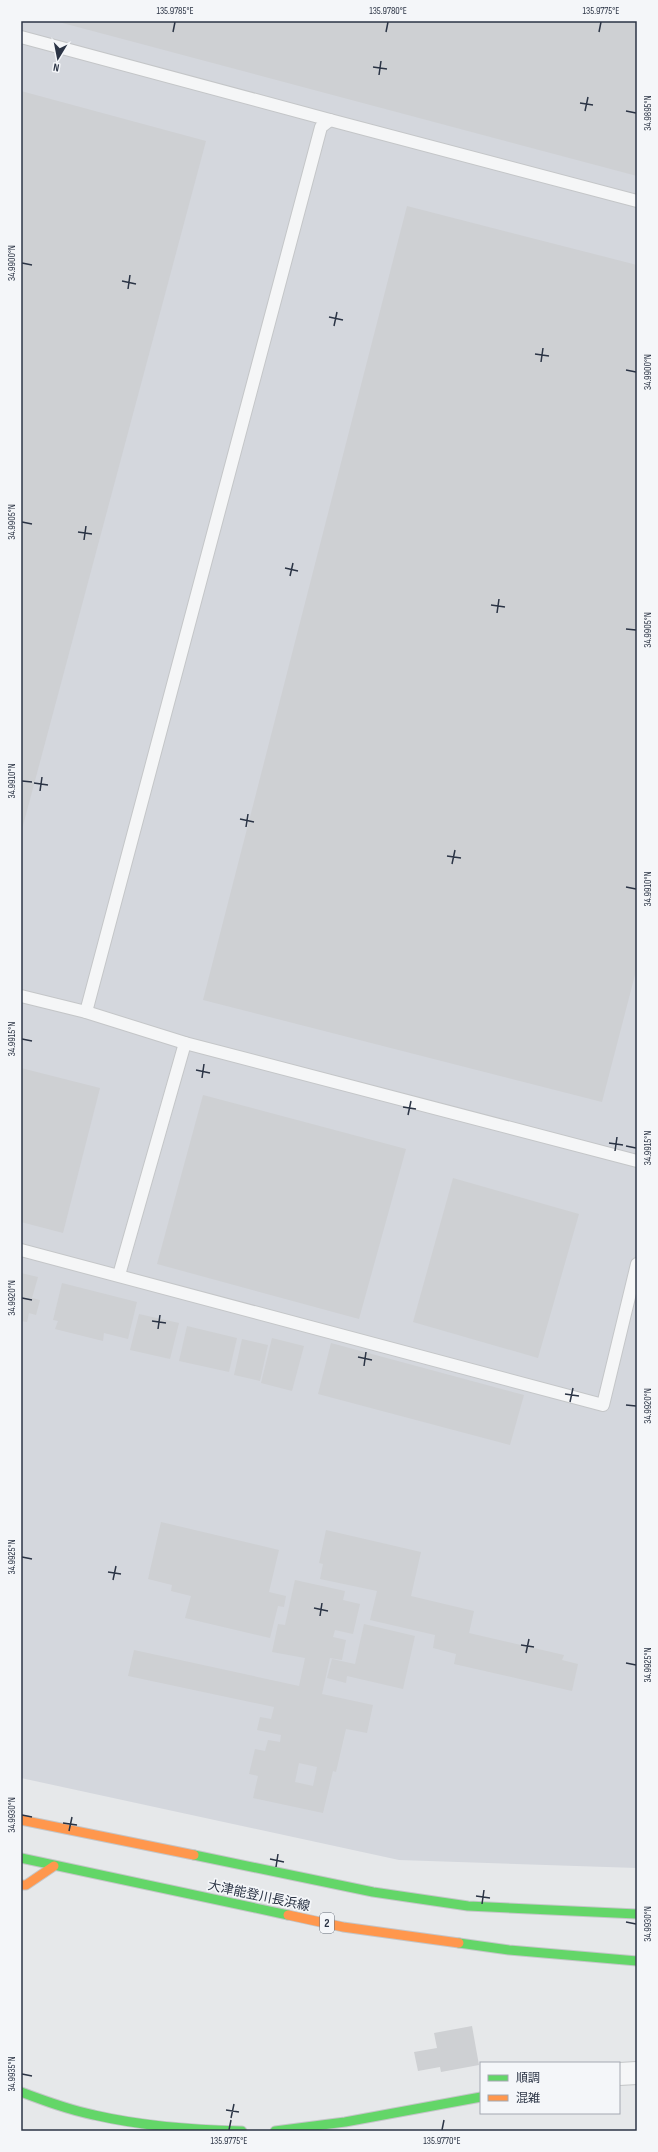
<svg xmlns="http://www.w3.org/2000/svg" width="658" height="2152" font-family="'Sofia Sans Condensed','Noto Sans JP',sans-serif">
  <rect width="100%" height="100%" fill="#e6e8ea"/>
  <polygon fill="#d4d7dd" points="21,21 637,21 637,1868 399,1860 21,1778"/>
  <g fill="#ced0d3" fill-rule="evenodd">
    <polygon points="55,21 637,21 637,176"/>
    <polygon points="21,91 206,141 21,833"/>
    <polygon points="407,206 637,265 637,967 602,1102 203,1000"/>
    <polygon points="21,1068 100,1088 63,1233 21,1222"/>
    <polygon points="203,1095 406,1149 359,1319 157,1264"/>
    <polygon points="453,1178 579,1214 538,1358 413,1322"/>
    <polygon points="21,1273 38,1277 32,1298 40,1300 36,1315 29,1313 27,1322 21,1321"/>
    <polygon points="62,1283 137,1302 128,1339 104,1333 103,1341 55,1329 58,1321 53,1320"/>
    <polygon points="139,1314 179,1323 170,1359 130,1350"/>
    <polygon points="187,1326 237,1338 229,1372 179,1361"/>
    <polygon points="272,1338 304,1346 292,1391 261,1383"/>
    <polygon points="242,1339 268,1345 260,1381 234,1375"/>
    <polygon points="331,1343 524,1395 510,1445 318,1394"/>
    <polygon points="161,1522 279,1550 269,1592 286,1596 284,1607 278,1606 270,1638 185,1618 191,1596 171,1591 172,1585 148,1579"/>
    <polygon points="326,1530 421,1552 411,1596 474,1611 469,1633 564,1655 562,1660 578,1664 572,1691 454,1664 456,1654 433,1648 435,1635 370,1620 377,1591 320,1579 323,1564 319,1563"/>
    <path d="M295,1580L345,1591L343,1600L360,1604L353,1634L335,1630L333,1637L346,1640L342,1660L330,1658L322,1694L373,1705L367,1733L346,1729L336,1772L333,1771L323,1813L253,1798L258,1776L249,1774L255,1749L265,1751L268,1740L280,1742L281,1735L257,1730L260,1717L271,1719L274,1707L128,1676L134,1650L299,1686L305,1658L272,1652L278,1624L285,1625ZM299,1763L317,1767L313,1786L295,1782Z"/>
    <polygon points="364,1624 415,1636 403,1689 347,1676 346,1683 327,1678 332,1659 355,1664"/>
    <polygon points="472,2026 479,2065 441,2072 440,2067 418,2071 414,2052 437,2048 434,2033"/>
  </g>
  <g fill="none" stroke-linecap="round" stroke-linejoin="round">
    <defs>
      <g id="lane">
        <polyline points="21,37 330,120"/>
        <polyline points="21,996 86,1012 185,1043 637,1161"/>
        <polyline points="86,1012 321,127 330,120 637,201"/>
        <polyline points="21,1250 603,1405 637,1264"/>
        <polyline points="119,1275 185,1043"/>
      </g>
      <polyline id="street" points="619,2074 637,2073"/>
      <g id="fast">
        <polyline points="194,1855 373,1892 468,1906 637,1914"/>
        <polyline points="21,1858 288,1915"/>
        <polyline points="459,1943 509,1950 637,1961"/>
        <path d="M21,2092C45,2101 69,2110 94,2115C142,2126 192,2130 242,2131"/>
        <polyline points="275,2131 345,2122 481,2097"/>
      </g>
      <g id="slow">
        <polyline points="21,1820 194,1855"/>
        <polyline points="21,1885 26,1885 54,1866"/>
        <polyline points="288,1915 343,1927 459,1943"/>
      </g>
    </defs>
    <use href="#lane" stroke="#c4c6c8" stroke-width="14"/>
    <use href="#street" stroke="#c4c6c8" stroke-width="24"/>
    <use href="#fast" stroke="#c4c6c8" stroke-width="11"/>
    <use href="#slow" stroke="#c4c6c8" stroke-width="11"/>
    <use href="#lane" stroke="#f5f6f7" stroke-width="12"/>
    <use href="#street" stroke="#f5f6f7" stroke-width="22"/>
    <use href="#fast" stroke="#63d668" stroke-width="9"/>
    <use href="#slow" stroke="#ff974d" stroke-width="9"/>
  </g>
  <path fill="none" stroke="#2b3445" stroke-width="1.5" d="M173,32L175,22M386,32L388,22M599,32L601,22M373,67L387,69M379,75L381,61M580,103L593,105M585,111L588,97M626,111L636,113M22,263L32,265M122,281L136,284M128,289L130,275M329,317L343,320M334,326L337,312M535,354L549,356M541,362L543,348M626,370L636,372M22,522L32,524M78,532L92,534M84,540L86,526M285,568L298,571M290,576L293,563M491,605L505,607M497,613L499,599M626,629L636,630M22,781L32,782M34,783L48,785M40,791L42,777M240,819L254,822M246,827L248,814M447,856L461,858M452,864L455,850M626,887L636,889M22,1039L32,1041M196,1070L210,1073M202,1078L204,1064M403,1107L416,1109M408,1115L411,1101M609,1143L623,1145M626,1146L636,1148M615,1151L617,1137M22,1298L32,1300M152,1321L166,1323M158,1329L160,1315M358,1357L372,1360M364,1366L366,1352M565,1394L579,1396M570,1402L573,1388M626,1405L636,1406M22,1557L32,1559M108,1572L121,1574M113,1580L116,1566M314,1608L328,1611M320,1616L322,1603M521,1645L534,1647M526,1653L529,1639M626,1663L636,1665M22,1815L32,1817M63,1823L77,1825M69,1831L72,1817M270,1859L284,1862M276,1867L278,1854M476,1896L490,1898M482,1904L484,1890M626,1922L636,1924M22,2074L32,2076M226,2110L239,2112M231,2118L234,2104M229,2130L231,2120M442,2130L444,2120"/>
  <g text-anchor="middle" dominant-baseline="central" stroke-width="3.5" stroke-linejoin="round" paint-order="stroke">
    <rect fill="#f4f6f9" stroke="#676e7b" stroke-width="1" x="320" y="1913" width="14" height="20" rx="3"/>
    <g font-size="12" font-weight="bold" fill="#2b3445">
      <text x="327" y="1923">2</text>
    </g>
    <g font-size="13" fill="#2b3445" stroke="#f4f6f9">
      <text transform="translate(259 1896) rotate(12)">大津能登川長浜線</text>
    </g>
  </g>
  <rect width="658" height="2152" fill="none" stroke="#f4f6f9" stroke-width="44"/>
  <rect x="480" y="2062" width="140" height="52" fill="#f4f6f9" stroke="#a4a8b1"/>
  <rect x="488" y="2075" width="20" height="6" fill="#63d668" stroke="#a4a8b1"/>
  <text x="516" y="2082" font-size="12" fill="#2b3445">順調</text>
  <rect x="488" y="2095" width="20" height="6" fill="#ff974d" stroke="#a4a8b1"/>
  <text x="516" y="2102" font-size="12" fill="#2b3445">混雑</text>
  <g transform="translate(58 58) rotate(190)" stroke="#f4f6f9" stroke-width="3" paint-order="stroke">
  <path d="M0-3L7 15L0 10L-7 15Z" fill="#2b3445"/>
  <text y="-6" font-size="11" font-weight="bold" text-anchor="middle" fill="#2b3445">N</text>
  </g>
  <rect x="22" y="22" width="614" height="2108" fill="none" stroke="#2b3445" stroke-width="1.5"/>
  <g font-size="10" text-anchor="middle" fill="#2b3445">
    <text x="175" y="14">135.9785°E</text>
    <text x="388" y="14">135.9780°E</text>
    <text x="601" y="14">135.9775°E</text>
    <text transform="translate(647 113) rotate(-90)" y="4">34.9895°N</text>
    <text transform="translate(11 263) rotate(-90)" y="4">34.9900°N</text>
    <text transform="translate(647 372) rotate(-90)" y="4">34.9900°N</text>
    <text transform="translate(11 522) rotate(-90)" y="4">34.9905°N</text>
    <text transform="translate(647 630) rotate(-90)" y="4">34.9905°N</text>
    <text transform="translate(11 781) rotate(-90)" y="4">34.9910°N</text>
    <text transform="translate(647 889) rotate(-90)" y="4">34.9910°N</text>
    <text transform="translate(11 1039) rotate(-90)" y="4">34.9915°N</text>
    <text transform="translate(647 1148) rotate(-90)" y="4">34.9915°N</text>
    <text transform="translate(11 1298) rotate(-90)" y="4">34.9920°N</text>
    <text transform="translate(647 1406) rotate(-90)" y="4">34.9920°N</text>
    <text transform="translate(11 1557) rotate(-90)" y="4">34.9925°N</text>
    <text transform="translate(647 1665) rotate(-90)" y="4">34.9925°N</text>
    <text transform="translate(11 1815) rotate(-90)" y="4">34.9930°N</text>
    <text transform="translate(647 1924) rotate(-90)" y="4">34.9930°N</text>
    <text transform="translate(11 2074) rotate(-90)" y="4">34.9935°N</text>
    <text x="229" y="2144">135.9775°E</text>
    <text x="442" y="2144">135.9770°E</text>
  </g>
</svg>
